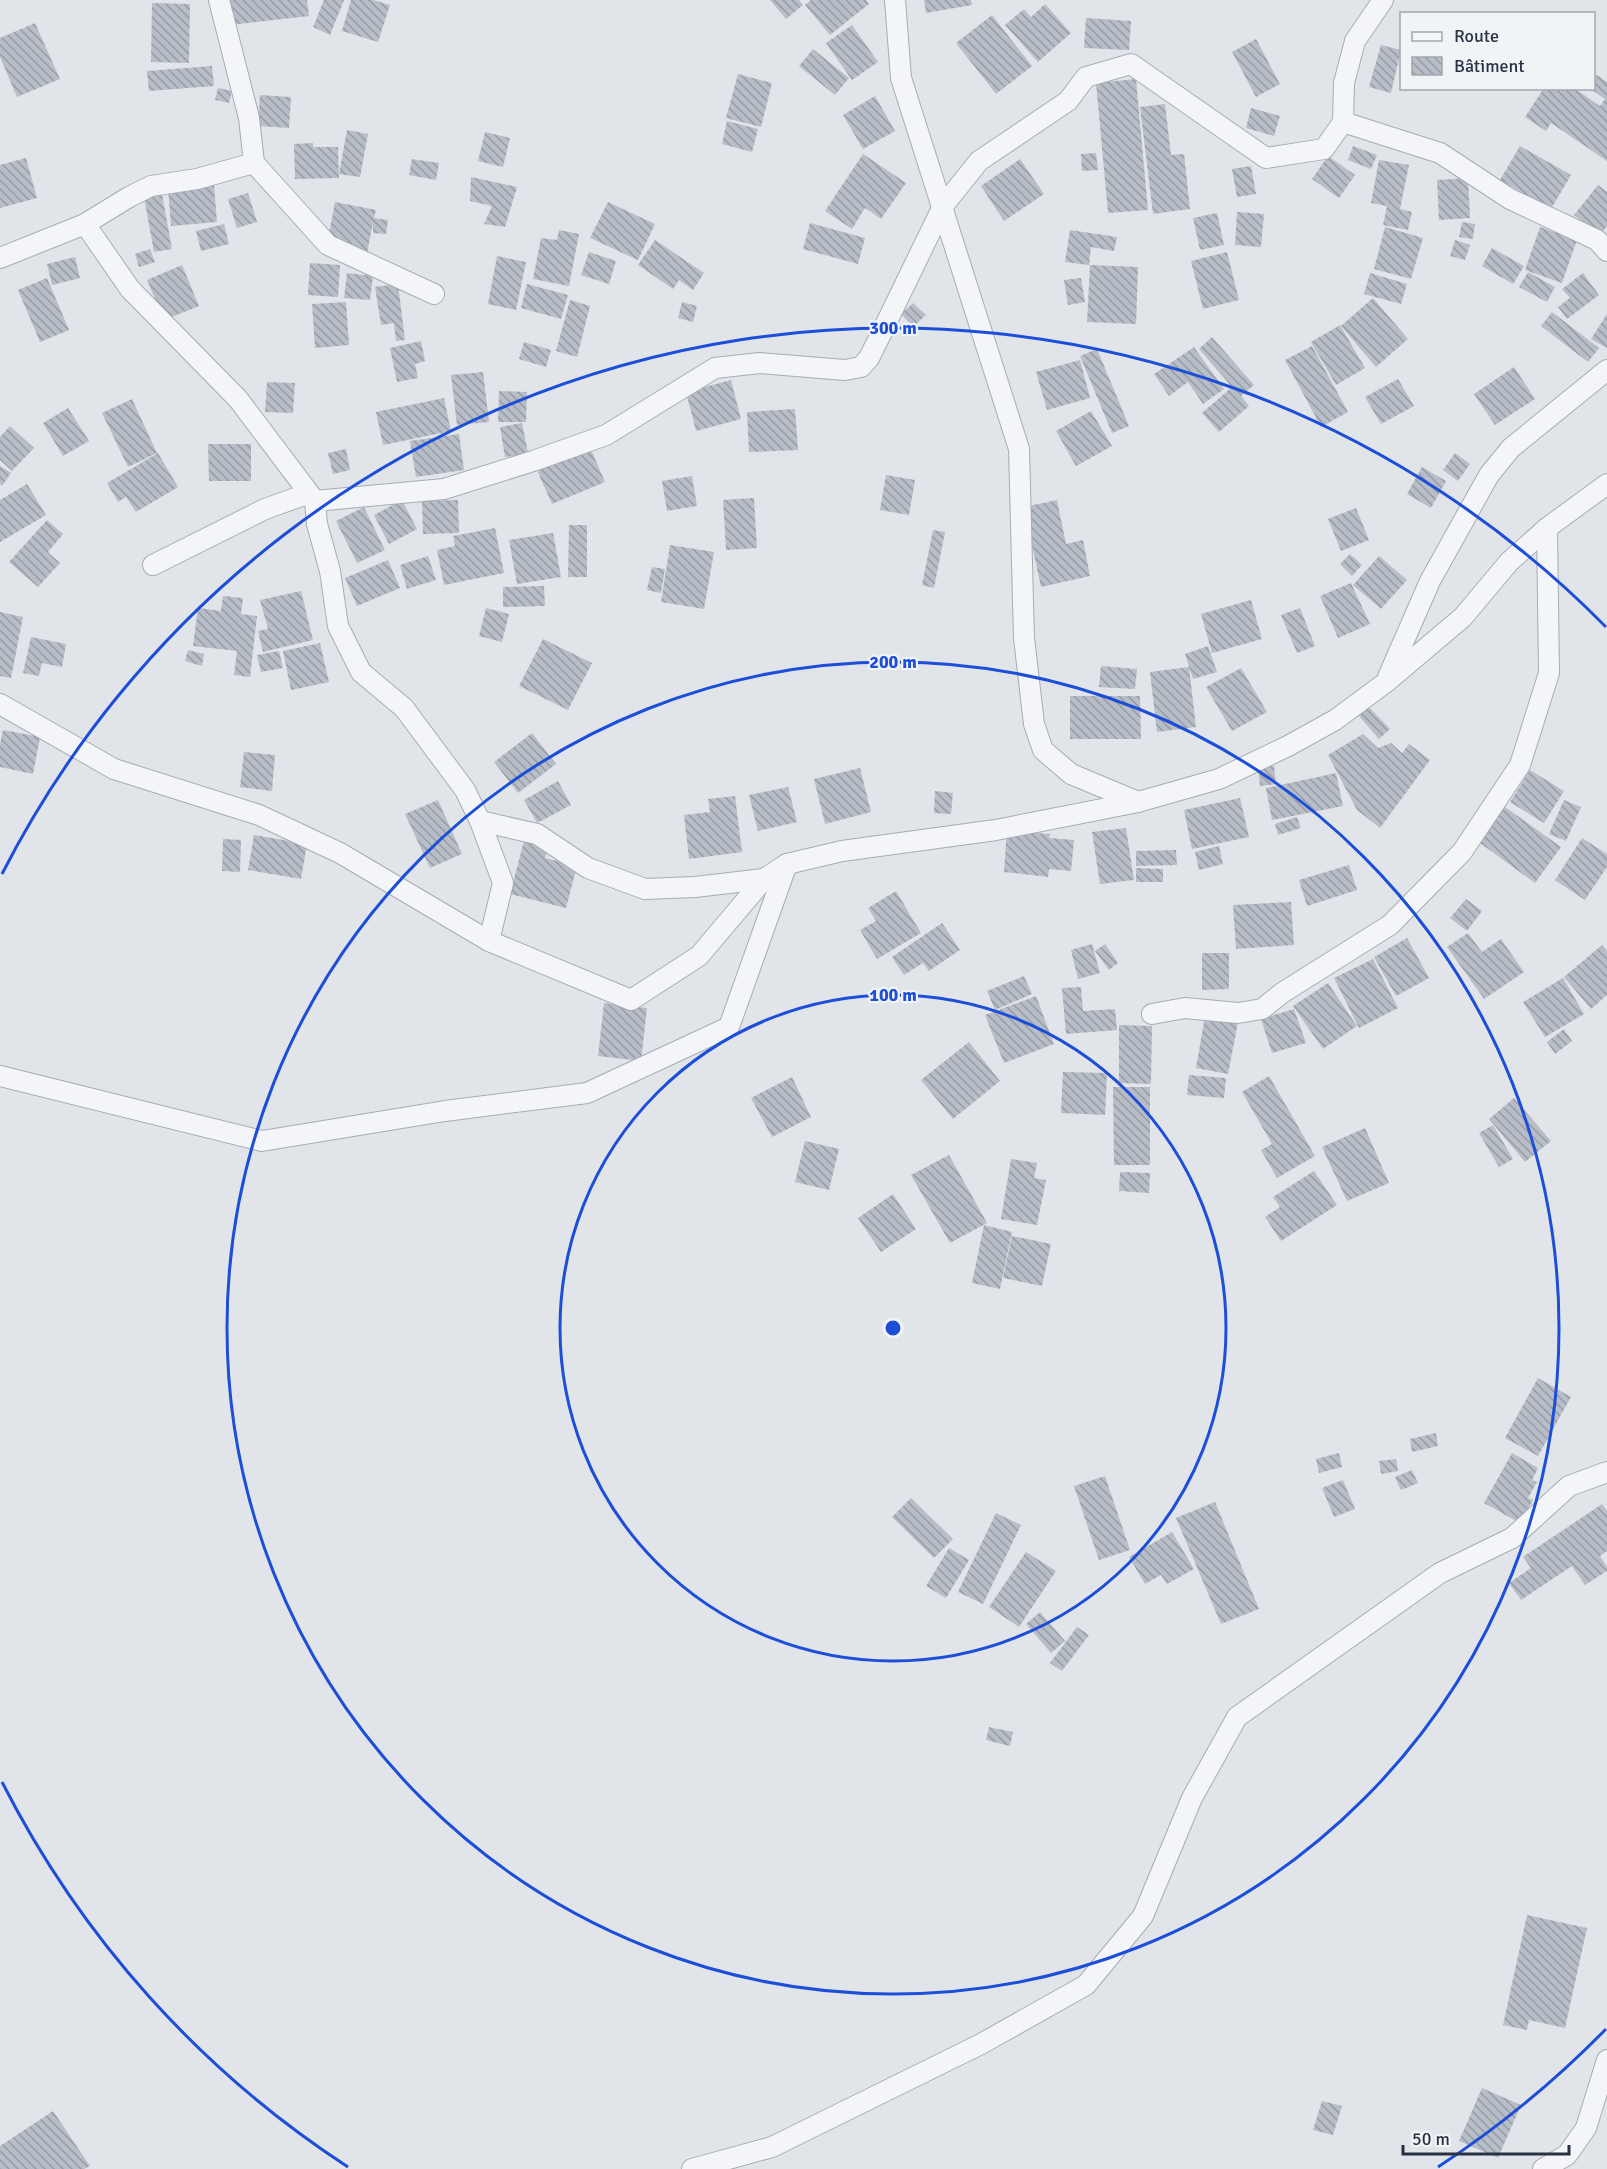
<svg xmlns="http://www.w3.org/2000/svg" width="1607" height="2169" font-family="Signika,sans-serif">
  <defs>
    <pattern id="building-back-hatch" width="6" height="6" patternUnits="userSpaceOnUse" patternTransform="scale(1.5)"><rect width="6" height="6" fill="#b8bec7"/><path d="M-1 5l2 2M0 0l6 6M5-1l2 2" fill="none" stroke="#969ba3"/></pattern>
  </defs>
  <rect width="100%" height="100%" fill="#e1e5ea"/>
  <g fill="url(#building-back-hatch)">
    <polygon points="228,0 307,0 309,16 231,25"/>
    <polygon points="324,0 344,0 330,35 313,27"/>
    <polygon points="351,0 373,0 390,5 378,42 342,31"/>
    <polygon points="770,0 799,0 803,5 786,19"/>
    <polygon points="811,0 866,0 869,4 830,35 805,5"/>
    <polygon points="924,0 971,0 972,5 926,13"/>
    <polygon points="152,3 190,4 189,63 151,62"/>
    <polygon points="1045,4 1071,33 1038,62 1005,25 1024,9 1031,17"/>
    <polygon points="992,15 1032,66 996,94 956,43"/>
    <polygon points="1086,18 1131,21 1129,50 1084,48"/>
    <polygon points="35,23 60,79 17,97 0,57 0,38"/>
    <polygon points="852,25 878,62 852,80 826,43"/>
    <polygon points="1256,39 1280,84 1256,97 1232,52"/>
    <polygon points="1381,45 1401,50 1391,93 1369,87"/>
    <polygon points="813,49 849,78 835,95 799,66"/>
    <polygon points="212,66 214,86 149,91 147,71"/>
    <polygon points="738,74 772,83 761,127 726,118"/>
    <polygon points="1597,75 1607,82 1607,161 1551,123 1546,131 1525,117 1544,88 1574,88 1600,106 1605,99 1589,88 1594,88 1594,79"/>
    <polygon points="1136,79 1148,210 1108,213 1096,83"/>
    <polygon points="218,88 232,91 229,103 215,100"/>
    <polygon points="260,95 291,97 289,128 258,126"/>
    <polygon points="875,96 895,131 863,149 843,115"/>
    <polygon points="1165,104 1171,155 1184,154 1190,209 1153,214 1140,107"/>
    <polygon points="1251,108 1280,116 1274,136 1246,128"/>
    <polygon points="727,121 758,129 752,152 722,144"/>
    <polygon points="347,130 368,134 360,177 339,174"/>
    <polygon points="485,132 510,138 503,167 478,161"/>
    <polygon points="313,143 313,147 338,147 339,178 295,179 294,144"/>
    <polygon points="1353,146 1377,155 1371,169 1348,160"/>
    <polygon points="1520,146 1571,175 1551,209 1500,180"/>
    <polygon points="1096,153 1098,170 1082,171 1081,154"/>
    <polygon points="863,154 906,183 881,219 865,208 852,229 825,211"/>
    <polygon points="1328,156 1355,175 1339,198 1312,179"/>
    <polygon points="26,158 37,198 0,208 0,165"/>
    <polygon points="412,159 439,163 436,180 409,175"/>
    <polygon points="1020,159 1044,194 1004,221 981,186"/>
    <polygon points="1379,160 1409,165 1400,209 1412,212 1408,230 1383,225 1387,206 1371,203"/>
    <polygon points="1251,166 1256,194 1237,197 1232,169"/>
    <polygon points="471,177 517,187 505,227 484,224 492,206 470,201"/>
    <polygon points="1468,178 1470,218 1439,220 1437,180"/>
    <polygon points="214,185 217,222 171,226 168,188"/>
    <polygon points="1598,185 1607,192 1607,226 1600,235 1574,215"/>
    <polygon points="248,193 257,222 237,228 228,199"/>
    <polygon points="162,194 172,249 154,252 144,197"/>
    <polygon points="335,202 376,210 374,218 388,220 386,234 373,233 373,222 367,254 352,251 353,244 328,239"/>
    <polygon points="608,202 655,224 638,260 590,238"/>
    <polygon points="1237,212 1264,214 1261,247 1235,245"/>
    <polygon points="1217,213 1224,245 1200,250 1193,218"/>
    <polygon points="1462,222 1475,224 1473,239 1459,237"/>
    <polygon points="810,223 865,238 858,264 803,249"/>
    <polygon points="224,224 229,244 201,251 196,231"/>
    <polygon points="1385,227 1423,238 1411,279 1374,269"/>
    <polygon points="1540,227 1577,240 1562,283 1525,270"/>
    <polygon points="559,230 579,234 569,286 533,279 541,238 557,240"/>
    <polygon points="1070,230 1117,237 1114,251 1091,247 1089,265 1065,262"/>
    <polygon points="655,240 704,273 693,290 679,280 673,289 638,265"/>
    <polygon points="1455,240 1470,245 1465,260 1450,256"/>
    <polygon points="1492,248 1524,266 1513,284 1482,266"/>
    <polygon points="150,249 155,262 139,267 135,254"/>
    <polygon points="589,252 616,261 609,284 581,275"/>
    <polygon points="1227,252 1239,300 1203,309 1191,261"/>
    <polygon points="497,256 526,262 516,310 488,304"/>
    <polygon points="75,257 80,278 52,285 47,264"/>
    <polygon points="310,263 340,265 338,297 308,295"/>
    <polygon points="182,265 199,306 164,320 147,280"/>
    <polygon points="1090,265 1138,267 1136,324 1087,322"/>
    <polygon points="1528,272 1555,287 1547,302 1519,287"/>
    <polygon points="347,273 373,276 370,300 344,298"/>
    <polygon points="1370,273 1407,284 1401,304 1364,294"/>
    <polygon points="1583,273 1599,295 1567,319 1558,307 1570,298 1562,289"/>
    <polygon points="47,278 69,330 40,342 18,290"/>
    <polygon points="1081,278 1085,302 1068,305 1064,280"/>
    <polygon points="398,284 405,340 396,341 394,323 381,325 375,287"/>
    <polygon points="527,284 568,295 561,319 521,308"/>
    <polygon points="1373,298 1408,339 1376,367 1341,326"/>
    <polygon points="570,300 590,306 577,357 556,351"/>
    <polygon points="346,302 349,345 315,348 312,304"/>
    <polygon points="682,302 697,306 693,322 678,318"/>
    <polygon points="913,303 926,315 913,327 901,314"/>
    <polygon points="1552,312 1599,348 1588,362 1541,326"/>
    <polygon points="1607,314 1607,348 1591,339"/>
    <polygon points="1340,325 1365,368 1336,385 1311,342"/>
    <polygon points="1212,337 1254,385 1241,396 1249,406 1219,432 1202,413 1232,387 1199,349"/>
    <polygon points="421,341 425,361 415,364 418,378 397,382 390,348"/>
    <polygon points="524,342 551,350 546,367 519,359"/>
    <polygon points="1312,346 1348,412 1321,427 1285,360"/>
    <polygon points="1194,347 1224,389 1203,404 1188,382 1169,396 1154,374"/>
    <polygon points="1097,349 1129,426 1112,433 1080,356"/>
    <polygon points="1080,360 1090,398 1047,410 1036,372"/>
    <polygon points="1514,367 1535,399 1495,425 1474,394"/>
    <polygon points="483,372 489,422 457,425 451,375"/>
    <polygon points="1398,379 1414,406 1381,424 1365,397"/>
    <polygon points="731,380 741,419 696,431 686,392"/>
    <polygon points="267,382 295,383 293,413 265,412"/>
    <polygon points="499,391 527,392 526,422 498,422"/>
    <polygon points="444,398 451,431 383,445 376,412"/>
    <polygon points="132,399 157,453 128,467 102,413"/>
    <polygon points="68,408 89,441 63,456 43,423"/>
    <polygon points="795,409 798,450 749,452 747,412"/>
    <polygon points="1091,411 1112,446 1076,466 1056,431"/>
    <polygon points="522,423 528,453 505,457 500,427"/>
    <polygon points="10,426 34,448 12,471 0,460 0,437"/>
    <polygon points="459,434 464,470 416,477 410,441"/>
    <polygon points="208,444 251,444 251,481 209,481"/>
    <polygon points="589,445 605,482 552,504 536,468"/>
    <polygon points="346,449 350,470 333,474 328,453"/>
    <polygon points="158,453 178,487 136,512 126,497 118,502 107,483"/>
    <polygon points="1455,453 1470,464 1458,481 1443,470"/>
    <polygon points="0,466 11,473 2,486 0,484"/>
    <polygon points="1422,467 1446,481 1431,508 1407,494"/>
    <polygon points="886,475 915,480 909,515 880,510"/>
    <polygon points="692,476 697,506 667,511 662,481"/>
    <polygon points="27,484 46,515 0,542 0,500"/>
    <polygon points="754,498 757,548 726,550 723,500"/>
    <polygon points="402,500 417,529 389,544 374,515"/>
    <polygon points="458,500 459,533 423,534 422,501"/>
    <polygon points="1057,500 1066,544 1083,540 1090,576 1041,587 1024,507"/>
    <polygon points="364,507 385,550 357,563 336,521"/>
    <polygon points="1356,508 1369,540 1341,551 1328,519"/>
    <polygon points="47,520 63,534 48,552 60,563 38,587 9,562"/>
    <polygon points="569,525 587,525 587,577 568,577"/>
    <polygon points="495,528 504,573 444,585 437,550 455,546 453,536"/>
    <polygon points="933,530 945,532 934,588 922,585"/>
    <polygon points="553,533 561,577 517,584 509,540"/>
    <polygon points="670,545 714,552 704,609 661,602"/>
    <polygon points="1350,554 1362,565 1352,576 1340,564"/>
    <polygon points="428,556 436,580 407,589 400,565"/>
    <polygon points="1379,556 1407,580 1381,609 1353,585"/>
    <polygon points="388,560 400,588 357,606 345,578"/>
    <polygon points="652,567 665,569 661,593 647,590"/>
    <polygon points="1351,583 1370,624 1338,638 1320,596"/>
    <polygon points="544,586 545,606 503,607 503,587"/>
    <polygon points="301,591 313,640 263,652 258,631 268,629 260,600"/>
    <polygon points="223,596 243,598 241,614 257,616 250,677 234,675 237,651 193,646 198,608 221,611"/>
    <polygon points="1251,600 1262,639 1212,653 1201,614"/>
    <polygon points="486,608 509,614 502,642 479,636"/>
    <polygon points="1300,608 1315,646 1297,653 1281,615"/>
    <polygon points="0,612 23,617 11,678 0,676"/>
    <polygon points="31,637 66,644 62,667 42,663 39,676 23,673"/>
    <polygon points="543,639 592,663 568,710 519,686"/>
    <polygon points="320,643 329,682 291,690 283,651"/>
    <polygon points="1208,646 1217,672 1193,679 1189,667 1196,727 1157,732 1150,672 1189,667 1185,654"/>
    <polygon points="188,650 204,654 202,666 185,661"/>
    <polygon points="279,651 283,668 261,672 257,655"/>
    <polygon points="1101,666 1137,669 1135,689 1099,687"/>
    <polygon points="1241,668 1267,712 1232,731 1206,687"/>
    <polygon points="1070,696 1140,696 1141,739 1070,739"/>
    <polygon points="1369,707 1390,729 1379,739 1359,716"/>
    <polygon points="3,730 40,737 33,774 0,767 0,744"/>
    <polygon points="532,733 556,764 518,793 494,762"/>
    <polygon points="1363,734 1378,748 1391,743 1402,753 1409,744 1430,760 1380,828 1357,810 1328,755"/>
    <polygon points="244,752 275,755 272,791 240,787"/>
    <polygon points="1274,766 1276,784 1260,786 1258,768"/>
    <polygon points="860,768 871,812 825,824 814,779"/>
    <polygon points="1530,770 1564,791 1544,823 1510,802"/>
    <polygon points="1336,773 1343,806 1272,820 1266,788"/>
    <polygon points="558,781 571,805 537,823 524,800"/>
    <polygon points="788,787 797,822 758,831 749,795"/>
    <polygon points="935,791 953,793 951,814 934,813"/>
    <polygon points="735,796 742,852 689,859 684,815 710,812 708,799"/>
    <polygon points="1240,798 1249,837 1192,849 1184,810"/>
    <polygon points="438,800 462,854 430,868 405,814"/>
    <polygon points="1564,800 1581,807 1566,841 1549,834"/>
    <polygon points="1505,807 1561,847 1535,883 1480,843"/>
    <polygon points="1297,817 1301,828 1278,835 1275,824"/>
    <polygon points="1126,828 1134,880 1100,884 1092,832"/>
    <polygon points="1007,831 1050,834 1049,838 1074,840 1071,871 1049,869 1048,877 1004,872"/>
    <polygon points="254,835 307,844 301,879 248,870"/>
    <polygon points="525,837 550,843 545,858 577,866 566,908 510,894"/>
    <polygon points="1582,838 1607,854 1607,867 1585,900 1555,880"/>
    <polygon points="223,839 241,840 240,872 222,871"/>
    <polygon points="1219,846 1223,864 1199,870 1195,852"/>
    <polygon points="1176,850 1177,865 1136,866 1136,851"/>
    <polygon points="1349,865 1357,890 1307,906 1299,880"/>
    <polygon points="1136,868 1163,869 1163,882 1136,882"/>
    <polygon points="896,891 921,933 877,959 860,930 876,921 868,908"/>
    <polygon points="1466,899 1482,911 1467,931 1450,918"/>
    <polygon points="1291,902 1294,945 1236,949 1233,905"/>
    <polygon points="942,923 960,950 929,971 923,963 904,975 892,957"/>
    <polygon points="1468,933 1482,952 1501,939 1524,972 1484,999 1447,947"/>
    <polygon points="1407,938 1429,978 1396,996 1374,957"/>
    <polygon points="1092,944 1100,973 1078,979 1071,950"/>
    <polygon points="1105,944 1118,963 1109,970 1095,951"/>
    <polygon points="1602,945 1607,951 1607,995 1591,1009 1564,977"/>
    <polygon points="1202,953 1229,953 1229,989 1202,990"/>
    <polygon points="1373,959 1398,1008 1359,1028 1334,978"/>
    <polygon points="1024,976 1032,994 995,1010 987,991"/>
    <polygon points="1563,978 1584,1014 1545,1037 1523,1002"/>
    <polygon points="1328,983 1357,1026 1323,1049 1293,1006"/>
    <polygon points="1081,987 1083,1011 1115,1009 1117,1030 1066,1034 1062,988"/>
    <polygon points="1036,996 1054,1044 1004,1063 985,1015"/>
    <polygon points="604,1003 647,1008 641,1061 598,1056"/>
    <polygon points="1294,1009 1306,1043 1272,1053 1261,1019"/>
    <polygon points="1205,1016 1238,1022 1228,1074 1196,1068"/>
    <polygon points="1119,1025 1152,1026 1151,1084 1119,1083"/>
    <polygon points="1564,1029 1572,1041 1555,1054 1547,1042"/>
    <polygon points="969,1042 1000,1081 953,1119 921,1080"/>
    <polygon points="1063,1072 1107,1073 1105,1115 1061,1113"/>
    <polygon points="1189,1075 1226,1078 1224,1098 1187,1095"/>
    <polygon points="1269,1076 1315,1156 1277,1178 1261,1150 1272,1144 1242,1092"/>
    <polygon points="792,1077 811,1117 772,1137 751,1098"/>
    <polygon points="1113,1087 1150,1087 1150,1165 1114,1165"/>
    <polygon points="1514,1098 1551,1141 1525,1162 1489,1119"/>
    <polygon points="1493,1125 1513,1159 1499,1167 1479,1133"/>
    <polygon points="1365,1128 1389,1183 1347,1201 1322,1147"/>
    <polygon points="805,1141 839,1149 829,1190 795,1182"/>
    <polygon points="949,1155 987,1223 950,1243 911,1175"/>
    <polygon points="1011,1159 1037,1163 1034,1178 1046,1180 1037,1225 1001,1219"/>
    <polygon points="1314,1171 1337,1205 1281,1241 1265,1217 1280,1207 1273,1197"/>
    <polygon points="1120,1172 1150,1173 1149,1193 1119,1191"/>
    <polygon points="893,1194 916,1229 881,1252 858,1218"/>
    <polygon points="984,1225 1012,1232 1000,1289 972,1283"/>
    <polygon points="1012,1236 1051,1244 1042,1286 1003,1278"/>
    <polygon points="1538,1378 1571,1397 1538,1456 1505,1438"/>
    <polygon points="1436,1433 1438,1446 1412,1452 1410,1439"/>
    <polygon points="1339,1453 1342,1467 1319,1473 1316,1459"/>
    <polygon points="1512,1453 1538,1468 1532,1480 1537,1482 1528,1498 1533,1500 1520,1523 1484,1503"/>
    <polygon points="1396,1459 1398,1471 1381,1474 1379,1461"/>
    <polygon points="1412,1470 1418,1483 1401,1490 1395,1477"/>
    <polygon points="1105,1476 1130,1550 1099,1560 1074,1486"/>
    <polygon points="1343,1480 1355,1509 1334,1517 1322,1488"/>
    <polygon points="911,1498 953,1539 934,1558 892,1517"/>
    <polygon points="1215,1502 1259,1609 1221,1624 1176,1518"/>
    <polygon points="1602,1504 1607,1511 1607,1551 1600,1556 1607,1567 1607,1571 1585,1585 1572,1566 1521,1600 1509,1583 1531,1568 1523,1557"/>
    <polygon points="996,1513 1021,1525 983,1604 958,1592"/>
    <polygon points="1172,1532 1194,1569 1167,1584 1161,1575 1145,1584 1129,1557"/>
    <polygon points="949,1548 969,1560 946,1598 926,1586"/>
    <polygon points="1026,1552 1056,1571 1019,1627 989,1607"/>
    <polygon points="1040,1612 1065,1641 1051,1653 1026,1624"/>
    <polygon points="1077,1627 1089,1635 1062,1671 1050,1663"/>
    <polygon points="989,1727 1013,1732 1010,1746 986,1740"/>
    <polygon points="1527,1915 1587,1928 1565,2028 1529,2020 1527,2030 1503,2025"/>
    <polygon points="1482,2088 1521,2105 1498,2158 1459,2141"/>
    <polygon points="1322,2101 1342,2106 1333,2135 1313,2130"/>
    <polygon points="53,2111 90,2166 84,2169 0,2169 0,2146"/>
  </g>
  <g fill="none" stroke-linecap="round" stroke-linejoin="round">
    <defs>
      <g id="minor">
        <polyline points="219,0 249,118 254,163 328,245 434,294"/>
        <polyline points="895,0 901,78 1019,449 1024,638 1034,724 1043,750 1071,774 1138,802"/>
        <polyline points="1343,122 1440,153 1510,199 1597,240 1607,251"/>
        <polyline points="85,224 130,289 238,399 315,501 317,524 330,571 338,626 361,672 404,708 465,790 480,821 503,883 489,941"/>
        <polyline points="0,258 85,224 129,197 151,186 197,179 254,163"/>
        <polyline points="153,565 265,509 307,494 315,501 444,489 533,461 606,435 715,368 760,363 845,370 861,367 869,358 877,342 943,206 979,161 1068,101 1086,77 1131,64 1266,158 1324,149 1343,122 1344,83 1355,41 1383,0"/>
        <polyline points="1388,677 1430,581 1489,475 1511,448 1607,370"/>
        <polyline points="0,704 114,769 259,815 340,853 489,941 631,1000 699,956 764,879 787,864 842,851 996,830 1138,802 1219,779 1288,746 1335,720 1385,683 1463,617 1509,562 1547,528 1607,484"/>
        <polyline points="480,821 537,834 588,868 645,889 695,887 764,879"/>
        <polyline points="1152,1014 1185,1008 1238,1013 1262,1009 1282,993 1390,925 1462,852 1520,765 1549,673 1547,528"/>
        <polyline points="0,1076 262,1141 445,1111 587,1093 729,1027 787,864"/>
        <polyline points="692,2169 772,2147 981,2044 1086,1985 1143,1916 1192,1798 1237,1717 1440,1573 1512,1538 1569,1486 1607,1472"/>
        <polyline points="1543,2169 1567,2155 1586,2128 1607,2060"/>
      </g>
    </defs>
    <use href="#minor" stroke="#a6acb4" stroke-width="22"/>
    <use href="#minor" stroke="#f4f5f8" stroke-width="20"/>
  </g>
  <g fill="none" stroke="#1d4ed8" stroke-width="3">
    <circle cx="893" cy="1328" r="333"/>
    <circle cx="893" cy="1328" r="666"/>
    <path d="M1606 2029A1000 1000 0 0 1 1438 2167M348 2167A1000 1000 0 0 1 2 1782M2 874A1000 1000 0 0 1 1606 627"/>
  </g>
  <circle cx="893" cy="1328" r="9" fill="#1d4ed8" stroke="#f1f4f7" stroke-width="3"/>
  <g font-size="18" text-anchor="middle" font-weight="bold" fill="#1d4ed8" stroke="#f1f4f7" stroke-width="4.5" stroke-linejoin="round" paint-order="stroke">
    <text x="893" y="334">300 m</text>
    <text x="893" y="668">200 m</text>
    <text x="893" y="1001">100 m</text>
  </g>
  <rect x="1400" y="12" width="195" height="78" fill="#f1f4f7" stroke="#a1a6af" stroke-width="1.5"/>
  <rect x="1412" y="32" width="30" height="9" fill="#f4f5f8" stroke="#a1a6af" stroke-width="1.5"/>
  <text x="1454" y="42" font-size="18" fill="#293242">Route</text>
  <rect x="1412" y="57" width="30" height="18" fill="url(#building-back-hatch)" stroke="#a1a6af" stroke-width="1.5"/>
  <text x="1454" y="72" font-size="18" fill="#293242">Bâtiment</text>
  <path d="M1403 2145v9h166v-9" fill="none" stroke="#293242" stroke-width="3"/>
  <text x="1412" y="2145" font-size="18" fill="#293242" stroke="#f1f4f7" stroke-width="4.5" paint-order="stroke">50 m</text>
</svg>
